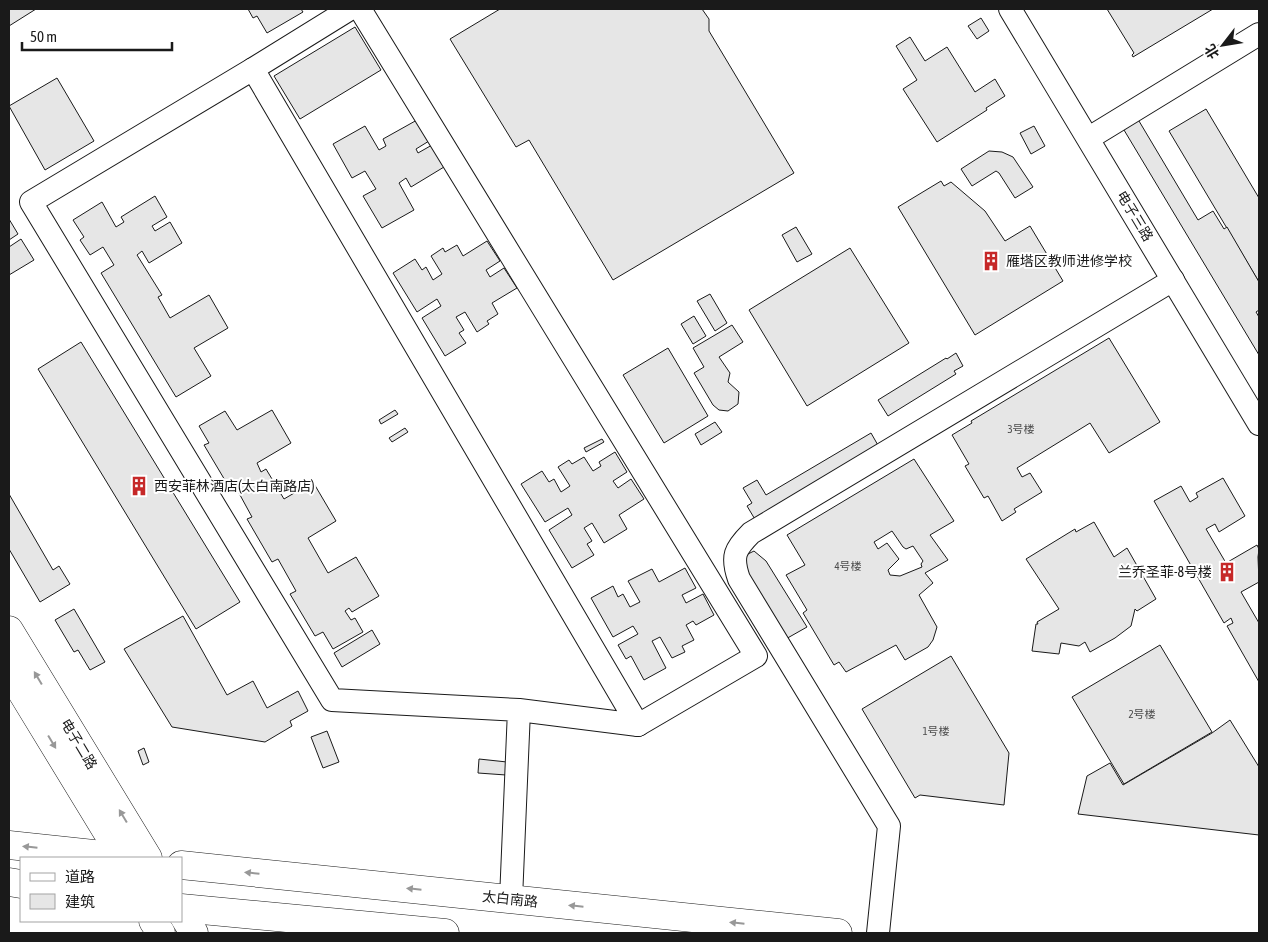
<svg xmlns="http://www.w3.org/2000/svg" width="1268" height="942" font-family="'Asap Condensed','Noto Sans SC',sans-serif">
  <rect width="100%" height="100%" fill="#fff"/>
  <g fill="#e6e6e6" stroke="#1a1a1a" fill-rule="evenodd">
    <polygon points="9,9 36,9 9,26"/>
    <polygon points="248,9 301,9 303,12 267,33 257,16 253,18"/>
    <polygon points="500,9 702,9 709,19 709,31 794,173 613,280 529,140 516,147 450,39"/>
    <polygon points="1107,9 1213,9 1133,57 1132,55 1134,53"/>
    <polygon points="981,18 989,31 977,39 968,26"/>
    <polygon points="355,27 381,70 300,119 274,76"/>
    <polygon points="910,37 925,61 947,47 975,92 995,79 1005,96 986,108 987,110 937,142 903,89 917,80 896,46"/>
    <polygon points="57,78 94,141 45,170 9,106"/>
    <polygon points="1206,109 1259,198 1259,282 1169,131"/>
    <polygon points="1136,116 1198,220 1213,211 1224,229 1227,227 1259,282 1259,310 1256,312 1259,317 1259,355 1121,125"/>
    <polygon points="417,120 429,141 416,149 418,153 432,145 444,167 411,187 406,178 399,183 414,210 382,228 363,196 376,189 365,171 352,178 333,144 365,126 379,150 386,146 383,139"/>
    <polygon points="1034,126 1045,146 1031,154 1020,133"/>
    <polygon points="989,151 1002,152 1013,157 1033,187 1015,198 999,173 996,171 972,186 961,169"/>
    <polygon points="941,181 944,186 951,182 985,211 1005,241 1030,226 1063,281 975,335 898,207"/>
    <polygon points="155,196 167,217 152,226 155,231 170,222 182,243 149,263 142,251 137,255 162,295 158,297 170,318 209,295 228,328 194,348 211,376 176,397 101,273 114,265 103,247 90,255 80,240 84,237 73,220 102,202 116,227 124,222 121,217"/>
    <polygon points="9,219 18,234 9,240"/>
    <polygon points="796,227 812,254 797,262 782,235"/>
    <polygon points="21,239 34,260 9,275 9,247"/>
    <polygon points="487,241 500,261 486,270 490,277 504,268 517,288 492,303 498,314 487,321 489,324 477,332 465,312 456,317 464,330 459,333 466,343 445,356 422,318 441,306 437,299 417,312 393,273 415,259 422,270 426,267 433,280 442,274 431,256 443,248 445,252 457,245 463,256"/>
    <polygon points="850,248 909,343 807,406 749,310"/>
    <polygon points="710,294 727,323 715,331 697,301"/>
    <polygon points="694,316 706,336 693,344 681,324"/>
    <polygon points="732,325 743,342 719,357 730,373 728,382 739,392 738,404 728,411 719,410 713,405 694,373 704,367 693,348"/>
    <polygon points="1109,338 1160,422 1109,453 1090,423 1017,468 1022,477 1030,473 1042,492 1014,509 1016,512 1002,521 988,496 984,498 965,466 969,464 952,435 972,423 971,421"/>
    <polygon points="81,342 240,602 196,629 38,369"/>
    <polygon points="668,348 708,416 664,443 623,375"/>
    <polygon points="956,353 963,366 954,371 956,374 888,416 878,400 946,358 947,359"/>
    <polygon points="272,410 291,443 257,463 261,472 266,469 284,499 313,482 336,521 308,538 328,573 356,557 379,596 352,612 349,608 345,611 351,620 355,618 363,632 333,649 323,632 315,636 290,594 296,591 278,559 272,562 247,519 252,517 234,484 229,487 204,445 209,443 199,426 225,411 237,430"/>
    <polygon points="395,410 398,414 381,424 379,420"/>
    <polygon points="715,422 722,432 701,445 695,434"/>
    <polygon points="405,428 408,432 392,442 389,438"/>
    <polygon points="871,433 879,447 756,521 747,506 752,503 743,488 757,480 766,495"/>
    <polygon points="602,439 604,442 586,452 584,448"/>
    <polygon points="615,452 627,472 613,481 618,488 631,479 644,499 619,515 627,529 604,543 592,523 584,528 592,541 587,544 594,555 572,568 549,530 572,515 568,508 545,522 521,484 542,471 549,482 554,479 561,492 570,486 558,467 569,460 572,464 584,457 593,471 601,466 599,462"/>
    <path d="M914,459L954,521L930,535L948,560L925,573L933,583L919,595L937,627L933,640L928,647L905,660L896,645L846,672L839,662L834,665L803,613L807,610L786,575L805,565L787,535ZM892,531L903,547L906,549L913,546L923,561L921,564L922,567L900,576L890,575L888,570L899,559L887,543L878,549L874,542Z"/>
    <polygon points="1223,478 1245,516 1219,532 1215,524 1206,529 1226,563 1257,545 1259,549 1258,557 1259,582 1241,592 1259,623 1259,682 1227,626 1233,623 1231,618 1224,623 1154,501 1181,486 1190,502 1198,497 1196,493"/>
    <polygon points="9,494 53,570 59,566 70,584 40,602 9,549"/>
    <polygon points="1094,522 1114,557 1127,548 1156,599 1137,611 1135,609 1131,626 1115,638 1090,652 1085,642 1079,646 1061,643 1059,654 1032,651 1036,624 1038,624 1037,622 1059,609 1026,559 1075,529 1076,532"/>
    <polygon points="754,551 766,561 807,627 784,640 742,574 744,556"/>
    <polygon points="685,568 696,588 682,595 686,603 703,594 714,615 696,625 693,621 686,625 694,640 682,646 685,652 672,658 660,637 652,641 666,668 644,680 631,656 626,659 618,645 638,634 633,626 613,637 591,598 613,586 618,597 623,594 630,607 640,602 628,581 652,569 659,582"/>
    <polygon points="74,609 105,662 90,670 78,650 74,652 55,620"/>
    <polygon points="183,616 227,695 253,681 267,708 298,691 308,711 290,721 292,726 265,742 172,727 124,649"/>
    <polygon points="372,630 380,644 342,667 334,653"/>
    <polygon points="1160,645 1212,732 1124,784 1072,697"/>
    <polygon points="951,656 1009,753 1004,805 920,795 915,798 862,709"/>
    <polygon points="1230,720 1259,767 1259,835 1078,814 1087,776 1110,763 1123,785 1212,733"/>
    <polygon points="327,731 339,762 323,768 311,737"/>
    <polygon points="144,748 149,762 143,765 138,751"/>
    <polygon points="479,759 507,762 506,775 478,773"/>
  </g>
  <g fill="none" stroke-linecap="round" stroke-linejoin="round">
    <defs>
      <g id="minor">
        <polyline points="360,9 756,656 638,725"/>
        <polyline points="1010,9 1259,424"/>
        <polyline points="253,69 350,9"/>
        <polyline points="1089,138 1259,34"/>
        <polyline points="511,899 519,710 332,700 31,202 253,69 638,725 519,710"/>
        <path d="M878,933L889,826L739,579C731,556 735,549 751,533L1173,280"/>
      </g>
      <g id="major">
        <polyline points="9,630 148,858"/>
        <polyline points="9,671 123,858"/>
        <polyline points="9,845 131,858"/>
        <polyline points="181,865 838,933"/>
        <polyline points="9,882 21,884"/>
        <polyline points="181,908 445,933"/>
        <polyline points="181,912 194,933"/>
        <polyline points="153,921 161,933"/>
      </g>
    </defs>
    <use href="#minor" stroke="#1a1a1a" stroke-width="24"/>
    <use href="#major" stroke="#1a1a1a" stroke-width="29"/>
    <use href="#minor" stroke="#fff" stroke-width="22"/>
    <use href="#major" stroke="#fff" stroke-width="28"/>
  </g>
  <defs><path id="oneway-solid" d="M-6-.8H1V-3.2L6.5 0L1 3.2V.8H-6Z" transform="scale(1.25)"/></defs>
  <g fill="#989898">
    <use href="#oneway-solid" transform="translate(38 678) rotate(-121)"/>
    <use href="#oneway-solid" transform="translate(52 742) rotate(59)"/>
    <use href="#oneway-solid" transform="translate(123 816) rotate(-121)"/>
    <use href="#oneway-solid" transform="translate(30 847) rotate(-174)"/>
    <use href="#oneway-solid" transform="translate(252 873) rotate(-174)"/>
    <use href="#oneway-solid" transform="translate(414 889) rotate(-174)"/>
    <use href="#oneway-solid" transform="translate(576 906) rotate(-174)"/>
    <use href="#oneway-solid" transform="translate(737 923) rotate(-174)"/>
  </g>
  <defs>
    <symbol id="building-bare" viewBox="-9 -9 18 18"><path d="M-4-6H4V6H1V3H-1V6H-4ZM-2.5-4.3h1.7v1.8h-1.7ZM.8-4.3h1.7v1.8H.8ZM-2.5-1h1.7V.8h-1.7ZM.8-1h1.7V.8H.8Z" fill="#c62828" stroke="#fff" stroke-width="2.5" paint-order="stroke"/></symbol>
  </defs>
  <g fill-rule="evenodd">
    <use href="#building-bare" x="977" y="247" width="28" height="28"/>
    <use href="#building-bare" x="125" y="472" width="28" height="28"/>
    <use href="#building-bare" x="1213" y="558" width="28" height="28"/>
  </g>
  <g text-anchor="middle" dominant-baseline="central" stroke-width="4" stroke-linejoin="round" paint-order="stroke">
    <g font-size="11" fill="#4d4d4d">
      <text x="1021" y="429">3号楼</text>
      <text x="848" y="566">4号楼</text>
      <text x="1142" y="714">2号楼</text>
      <text x="936" y="731">1号楼</text>
    </g>
    <g font-size="14" fill="#1a1a1a" stroke="#fff">
      <text transform="translate(1135 216) rotate(59)">电子三路</text>
      <text transform="translate(79 744) rotate(59)">电子二路</text>
      <text transform="translate(510 899) rotate(6)">太白南路</text>
    </g>
    <g font-size="14" fill="#1a1a1a" stroke="#fff" text-anchor="start">
      <text x="1006" y="261">雁塔区教师进修学校</text>
      <text x="154" y="486">西安菲林酒店(太白南路店)</text>
      <text x="1212" y="572" text-anchor="end">兰乔圣菲-8号楼</text>
    </g>
  </g>
  <rect width="1268" height="942" fill="none" stroke="#1a1a1a" stroke-width="20"/>
  <rect x="20" y="857" width="162" height="65" fill="#ffffff" stroke="#a3a3a3"/>
  <rect x="30" y="873" width="25" height="8" fill="#ffffff" stroke="#a3a3a3"/>
  <text x="65" y="882" font-size="15" fill="#1a1a1a">道路</text>
  <rect x="30" y="894" width="25" height="15" fill="#e6e6e6" stroke="#a3a3a3"/>
  <text x="65" y="907" font-size="15" fill="#1a1a1a">建筑</text>
  <g transform="translate(1223 45) rotate(239)" stroke="#ffffff" stroke-width="4" paint-order="stroke">
  <path d="M0-4L9 19L0 12L-9 19Z" fill="#1a1a1a"/>
  <text y="-8" font-size="14" font-weight="bold" text-anchor="middle" fill="#1a1a1a">北</text>
  </g>
  <path d="M22 42v8h150v-8" fill="none" stroke="#1a1a1a" stroke-width="2.5"/>
  <text x="30" y="42" font-size="15" fill="#1a1a1a" stroke="#ffffff" stroke-width="4" paint-order="stroke">50 m</text>
</svg>
